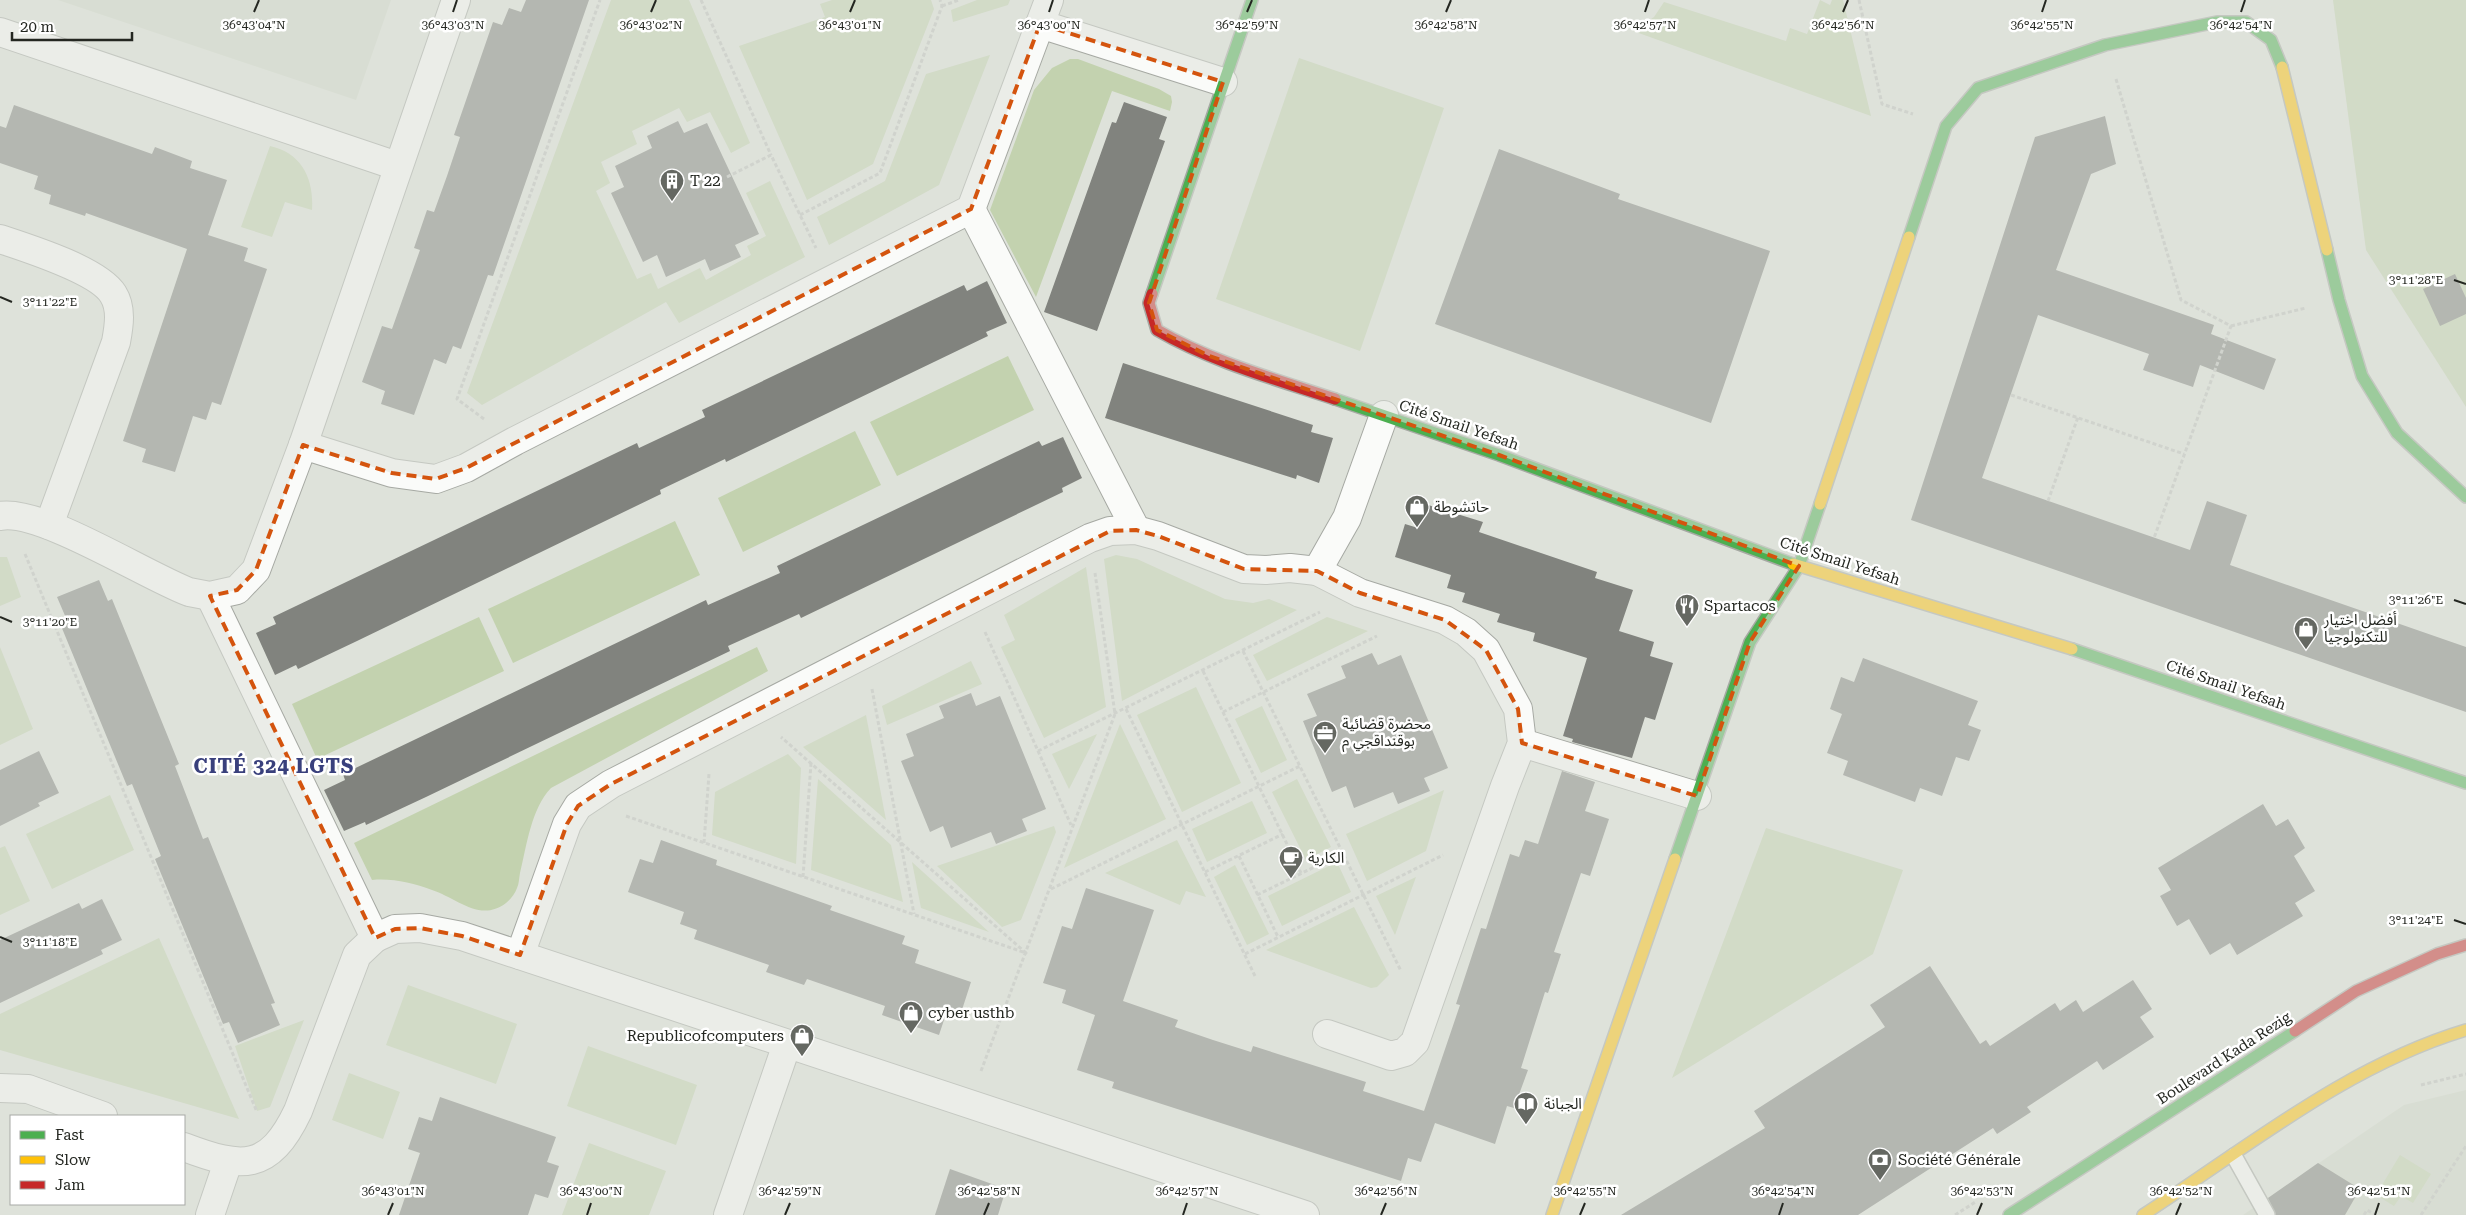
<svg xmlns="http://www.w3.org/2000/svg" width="2466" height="1215" font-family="'Roboto Serif','Noto Sans Arabic',serif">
  <rect width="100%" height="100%" fill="#dee2da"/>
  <g fill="#d1d8c9">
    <polygon points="58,0 391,0 356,100"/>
    <polygon points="2466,1090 2466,1215 2243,1215 2404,1105"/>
  </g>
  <g fill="#c3d2af">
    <polygon points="611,0 689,0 750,143 731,153 710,112 687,122 679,108 632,131 637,144 601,162 610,183 596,191 637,279 651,273 658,289 700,268 706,280 751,255 747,246 766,236 746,193 770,181 805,257 679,323 666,302 482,405 467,393"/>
    <polygon points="832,0 931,0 934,9 873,164 807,200 739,46 825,17 820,4"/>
    <polygon points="977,0 1010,0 1008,5 953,22 951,10"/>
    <polygon points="1820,0 1830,5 1832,0 1843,0 1871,116 1633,31 1654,17 1664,2 1786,41 1790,28 1807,34"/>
    <polygon points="2333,0 2466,0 2466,407 2366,250"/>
    <polygon points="990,55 939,185 829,245 817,217 885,181 926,74"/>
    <polygon points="1299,58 1444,108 1360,351 1216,299"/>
    <polygon points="1070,59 1078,59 1159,89 1171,96 1172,102 1170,111 1112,91 1036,297 990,210 1034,90 1052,68"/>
    <path d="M270,146C302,153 314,179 312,210L285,202L272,237L241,227Z"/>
    <polygon points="1008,356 1034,410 897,476 870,422"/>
    <polygon points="855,431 881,485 743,552 718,498"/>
    <polygon points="675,521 700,575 513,663 488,609"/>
    <polygon points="1116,555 1137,559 1225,599 1253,603 1269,599 1297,610 1122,701 1104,559"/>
    <polygon points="0,557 7,557 21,597 0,606"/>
    <polygon points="1086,567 1106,707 1044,738 1001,647 1015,640 1004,615"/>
    <polygon points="479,617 504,671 317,759 292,704"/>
    <polygon points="1327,617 1368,631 1267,681 1253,655"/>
    <polygon points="0,647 33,729 0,745"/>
    <path d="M757,647L768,671L551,788C531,809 527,845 520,873C519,878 519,884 517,888C515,894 510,900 506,903C480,923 457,898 432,890C413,883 392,878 372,880L354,843Z"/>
    <polygon points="971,661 982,684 887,725 882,706"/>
    <polygon points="1196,687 1241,783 1182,812 1137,715"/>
    <polygon points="1262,706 1287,760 1261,773 1235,719"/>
    <polygon points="866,715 886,820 803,747"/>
    <polygon points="1120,724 1166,819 1064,868"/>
    <polygon points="1097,734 1069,789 1052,754"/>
    <polygon points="788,754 801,768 796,864 712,835 715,792"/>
    <polygon points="818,779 891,845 903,902 811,870"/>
    <polygon points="1297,779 1331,847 1306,860 1272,792"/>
    <polygon points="1444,790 1426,851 1367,881 1346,834"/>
    <polygon points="110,795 134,850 52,889 26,834"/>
    <polygon points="1252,801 1267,833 1207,862 1192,829"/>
    <polygon points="1054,826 1056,832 1021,920 1002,927 937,866"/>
    <polygon points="1766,828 1903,870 1873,954 1672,1078"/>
    <polygon points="1177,840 1206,897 1186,891 1180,905 1105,873"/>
    <polygon points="5,846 30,901 0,915 0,848"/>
    <polygon points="912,862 989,932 921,908"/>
    <polygon points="1337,862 1351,892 1282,926 1268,896"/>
    <polygon points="1235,865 1269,934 1247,945 1214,877"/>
    <polygon points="1416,877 1395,935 1376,896"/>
    <polygon points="1354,907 1389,975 1377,987 1371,988 1266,950"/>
    <polygon points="159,938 239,1119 0,1050 0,1014"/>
    <polygon points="408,985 517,1024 496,1084 386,1045"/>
    <polygon points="304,1020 270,1107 257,1111 235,1046"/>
    <polygon points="588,1046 697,1085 676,1145 567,1106"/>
    <polygon points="349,1073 400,1092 383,1139 332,1120"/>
    <polygon points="589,1143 666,1171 649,1215 562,1215"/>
    <polygon points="2400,1155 2431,1174 2413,1203 2401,1196 2394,1206 2376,1195"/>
  </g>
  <g fill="#81837e">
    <polygon points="526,0 589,0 493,276 488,275 461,349 453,346 446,364 434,359 414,415 381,404 385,391 362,382 382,326 392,329 420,250 414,248 427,210 434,212 447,176 460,137 454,135 493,22 502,25 509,8 521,12"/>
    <polygon points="1124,102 1167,117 1159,139 1165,141 1097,331 1044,312 1112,122 1116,123"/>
    <polygon points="14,105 152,154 155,147 192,161 190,168 227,180 208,235 248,248 244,261 267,269 221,405 212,402 206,420 193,416 175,472 142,462 146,449 123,441 187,249 86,213 85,216 49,204 51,195 34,189 38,176 0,163 0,126 6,128"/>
    <polygon points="2105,116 2116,164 2091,174 2056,270 2214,325 2211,334 2276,359 2264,390 2200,365 2193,387 2143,370 2149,354 2038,315 1982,478 2190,550 2207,501 2247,515 2230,565 2466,647 2466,712 1911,520 2035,137"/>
    <polygon points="678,121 684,133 707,123 759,234 735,245 741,257 710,271 705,259 666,277 657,255 643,262 611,193 624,187 615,166 652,148 647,136"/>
    <polygon points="1499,149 1620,194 1618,199 1770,251 1711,423 1435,324"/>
    <polygon points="2455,274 2466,298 2466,314 2440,326 2423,289"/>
    <polygon points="987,281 1007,323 986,332 988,336 726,462 725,459 660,490 661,494 357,641 298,669 296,665 275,675 256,633 276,624 273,617 637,443 639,448 705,417 702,410 964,285 967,291"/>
    <polygon points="1123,363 1313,425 1311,432 1333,438 1319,483 1297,475 1296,479 1105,418"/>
    <polygon points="1063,437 1082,478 1062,488 1063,492 801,618 799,614 728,646 730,651 426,797 366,825 365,822 344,831 324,790 345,780 343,774 706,600 708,605 780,573 777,566 1039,441 1042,446"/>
    <polygon points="1425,504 1483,522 1479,532 1597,572 1595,578 1633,590 1619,631 1654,642 1650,656 1673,663 1655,720 1645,717 1632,758 1572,742 1573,739 1563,736 1587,658 1533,641 1535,633 1497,622 1500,614 1462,602 1465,593 1447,588 1451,575 1395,557 1405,524 1418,528"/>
    <polygon points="99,580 108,601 112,599 179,764 175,766 203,839 208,837 275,1003 271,1004 280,1025 238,1043 229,1022 223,1024 155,859 161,856 132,784 127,786 59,621 66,618 57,597"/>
    <polygon points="1372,653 1378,665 1401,655 1448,768 1424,778 1430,791 1398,804 1393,792 1354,808 1346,786 1332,792 1303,721 1317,716 1307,694 1346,678 1341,666"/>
    <polygon points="1863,658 1978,701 1968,725 1981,730 1969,761 1956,757 1942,796 1920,788 1915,802 1843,775 1848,761 1827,753 1842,714 1830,709 1841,677 1854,682"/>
    <polygon points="971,693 976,706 1000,696 1046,809 1022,819 1027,831 996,844 991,832 951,848 943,826 930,832 901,761 914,756 906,734 944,718 939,706"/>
    <polygon points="39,751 59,793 38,803 40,806 0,826 0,770"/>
    <polygon points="1562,771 1595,782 1585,811 1609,819 1590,876 1581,873 1554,952 1561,954 1548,993 1545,992 1521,1068 1528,1070 1514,1108 1507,1106 1495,1144 1435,1123 1421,1162 1408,1158 1401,1181 1112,1088 1114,1082 1077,1070 1095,1015 1062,1003 1066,990 1043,983 1062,926 1072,929 1086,888 1154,910 1123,1001 1178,1020 1175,1027 1213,1040 1251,1052 1253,1046 1366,1082 1363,1091 1424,1111 1460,1005 1456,1004 1481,928 1486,929 1510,854 1519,857 1525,840 1538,844"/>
    <polygon points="2263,804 2276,826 2288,819 2305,848 2294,856 2315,891 2295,903 2303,916 2237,955 2230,943 2210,955 2189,919 2177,926 2160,896 2171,890 2158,868"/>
    <polygon points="661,840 717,860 716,865 832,906 830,910 905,936 902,944 919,950 915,963 971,982 960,1016 947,1011 939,1035 882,1015 885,1006 807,979 804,985 766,972 769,965 694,939 697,930 680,924 684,912 628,892 640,859 653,863"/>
    <polygon points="102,899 122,940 101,950 103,954 0,1003 0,940 79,903 82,909"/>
    <polygon points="1930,966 1980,1044 1986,1040 1990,1046 2055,1003 2060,1011 2076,1000 2083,1012 2133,980 2152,1009 2140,1017 2154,1037 2103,1070 2097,1061 2027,1107 2031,1112 1997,1134 1993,1128 1858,1215 1621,1215 1765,1128 1754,1111 1885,1027 1870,1005"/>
    <polygon points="440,1097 556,1137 547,1162 559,1166 548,1198 535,1194 528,1215 399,1215 420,1153 408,1149 419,1117 432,1121"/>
    <polygon points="2318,1163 2360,1189 2345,1215 2276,1215 2268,1198"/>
    <polygon points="950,1169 1006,1189 998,1215 935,1215"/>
  </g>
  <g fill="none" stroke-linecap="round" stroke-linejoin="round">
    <defs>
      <polyline id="lane" points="2234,1156 2267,1215"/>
      <g id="street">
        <polyline points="1049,0 1040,24 1223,82"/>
        <polyline points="0,32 397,166"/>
        <polyline points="971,209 1136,530"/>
        <path d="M0,239C27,248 98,270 113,294C122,308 119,326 116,342L49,525"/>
        <polyline points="303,445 392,473 436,479 466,468 515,441 971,209 1040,24"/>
        <path d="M0,516C40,508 146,576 189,592L210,596L237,590L256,570L303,445L456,0"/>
        <polyline points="1317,571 1347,518 1384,415"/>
        <polyline points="210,596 375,938 395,929 420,928 462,936 1305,1215"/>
        <polyline points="1522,743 1697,796"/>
        <polyline points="520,955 567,824 578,806 611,784 1090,538 1110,531 1136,530 1158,536 1244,569 1266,570 1290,568 1317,571 1360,593 1445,620 1466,632 1486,650 1518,709 1522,743 1505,786 1415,1042 1405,1052 1391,1056 1327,1034"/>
        <polyline points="0,1088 28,1089 103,1116"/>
        <path d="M184,1147C242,1169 269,1172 298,1111L357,955L375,938"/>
        <polyline points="210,1215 228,1162"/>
        <polyline points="728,1215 787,1044"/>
      </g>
      <g id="fast">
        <polyline points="1909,237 1946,126 1978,88 2105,45 2217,22 2246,22 2271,40 2282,67"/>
        <polyline points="2327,250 2339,300 2362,376 2397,433 2466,497"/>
        <polyline points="1152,294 1252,0"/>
        <polyline points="1335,399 1499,455 1793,564"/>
        <polyline points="2072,649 2466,783"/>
        <polyline points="1675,859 1750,642 1799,566 1820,504"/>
        <polyline points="2009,1215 2295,1031"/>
      </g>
      <g id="slow">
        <polyline points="2282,67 2327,250"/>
        <polyline points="1820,504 1909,237"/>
        <polyline points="1793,564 2072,649"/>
        <polyline points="1552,1215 1675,859"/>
        <path d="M2143,1215C2247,1148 2346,1066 2466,1030"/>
      </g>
      <g id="jam">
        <path d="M1152,294L1149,303L1157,330C1212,362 1275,379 1335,399"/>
        <polyline points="2295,1031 2356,991 2437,954 2466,945"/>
      </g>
    </defs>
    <use href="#lane" stroke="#a6a9a3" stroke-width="18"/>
    <use href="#street" stroke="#a6a9a3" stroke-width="30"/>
    <use href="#fast" stroke="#a6a9a3" stroke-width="14"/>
    <use href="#slow" stroke="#a6a9a3" stroke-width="14"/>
    <use href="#jam" stroke="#a6a9a3" stroke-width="14"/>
    <g stroke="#bfc1bd" stroke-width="3" stroke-dasharray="4 2.5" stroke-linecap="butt">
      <polyline points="701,0 771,155"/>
      <polyline points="1859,0 1882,104 1913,114"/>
      <polyline points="942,6 959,0"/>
      <polyline points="2116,79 2181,300 2231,326 2154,538"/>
      <polyline points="727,177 771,155 816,248"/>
      <polyline points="800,215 880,173 942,6 940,0"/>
      <polyline points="2231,326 2306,308"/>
      <polyline points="2011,395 2184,454"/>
      <polyline points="484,419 457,399 600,0"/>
      <polyline points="2048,501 2078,417"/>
      <polyline points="25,554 257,1112"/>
      <polyline points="985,632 1071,825"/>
      <polyline points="1243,651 1401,971"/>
      <polyline points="1203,671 1301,873"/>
      <polyline points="872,689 914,914"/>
      <polyline points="1126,709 1255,976"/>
      <polyline points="1223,712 1377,636"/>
      <polyline points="1038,751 1320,612"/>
      <polyline points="626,816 1026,953 781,737"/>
      <polyline points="704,843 709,774"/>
      <polyline points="1239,856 1278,937"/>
      <polyline points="1205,872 1283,834"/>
      <polyline points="803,877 811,763"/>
      <polyline points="1051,889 1300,766"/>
      <polyline points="1257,895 1343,853"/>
      <polyline points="1245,954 1443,855"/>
      <polyline points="981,1071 1115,714 1095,573"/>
      <polyline points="2421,1085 2466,1074"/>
      <polyline points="1955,1215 1977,1201"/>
      <polyline points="2364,1215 2367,1210 2376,1215"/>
      <polyline points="2421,1215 2466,1146"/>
    </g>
    <use href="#lane" stroke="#fafbf9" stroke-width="15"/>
    <use href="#street" stroke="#fafbf9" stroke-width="28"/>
    <use href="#fast" stroke="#4caf50" stroke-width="11"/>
    <use href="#slow" stroke="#ffc107" stroke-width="11"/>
    <use href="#jam" stroke="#c62828" stroke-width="11"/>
  </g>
  <path d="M0 0H2466V1215H0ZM1040,24L1223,82L1149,303L1157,330L1209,356L1499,455L1799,566L1750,642L1697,796L1522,743L1518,709L1486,650L1445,620L1360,593L1317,571L1244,569L1158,536L1136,530L1110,531L611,784L578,806L567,824L520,955L462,936L420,928L395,929L375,938L210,596L237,590L256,570L303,445L392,473L436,479L466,468L971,209Z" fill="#dee2da" fill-opacity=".55" fill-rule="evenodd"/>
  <path fill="none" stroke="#d4540e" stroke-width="4" stroke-dasharray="10 6" stroke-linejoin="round" d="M1040,24L1223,82L1149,303L1157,330L1209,356L1499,455L1799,566L1750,642L1697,796L1522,743L1518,709L1486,650L1445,620L1360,593L1317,571L1244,569L1158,536L1136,530L1110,531L611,784L578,806L567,824L520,955L462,936L420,928L395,929L375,938L210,596L237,590L256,570L303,445L392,473L436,479L466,468L971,209Z"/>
  <path fill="none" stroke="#242721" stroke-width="2" d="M254,12L259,0M453,12L457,0M651,12L656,0M850,12L855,0M1049,12L1053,0M1247,12L1252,0M1446,12L1451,0M1645,12L1649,0M1843,12L1848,0M2042,12L2046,0M2241,12L2245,0M2454,280L2466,284M0,297L12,302M2454,600L2466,604M0,617L12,622M2454,920L2466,924M0,937L12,942M388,1215L393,1203M587,1215L591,1203M785,1215L790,1203M984,1215L989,1203M1183,1215L1187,1203M1381,1215L1386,1203M1580,1215L1585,1203M1779,1215L1783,1203M1977,1215L1982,1203M2176,1215L2181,1203M2375,1215L2379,1203"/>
  <defs>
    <symbol id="building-pin" viewBox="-11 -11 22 30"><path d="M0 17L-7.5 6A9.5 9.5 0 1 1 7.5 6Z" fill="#656862" stroke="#fff"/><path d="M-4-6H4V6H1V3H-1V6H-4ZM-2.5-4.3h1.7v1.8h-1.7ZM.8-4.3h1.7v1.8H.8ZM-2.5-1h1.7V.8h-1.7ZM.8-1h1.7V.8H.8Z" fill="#fff"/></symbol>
    <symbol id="shop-pin" viewBox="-11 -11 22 30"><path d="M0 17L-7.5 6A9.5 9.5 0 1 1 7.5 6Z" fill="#656862" stroke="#fff"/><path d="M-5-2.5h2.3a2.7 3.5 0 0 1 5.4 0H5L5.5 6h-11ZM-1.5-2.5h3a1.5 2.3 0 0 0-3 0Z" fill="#fff"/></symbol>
    <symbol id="restaurant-pin" viewBox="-11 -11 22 30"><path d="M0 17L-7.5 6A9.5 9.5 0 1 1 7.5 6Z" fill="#656862" stroke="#fff"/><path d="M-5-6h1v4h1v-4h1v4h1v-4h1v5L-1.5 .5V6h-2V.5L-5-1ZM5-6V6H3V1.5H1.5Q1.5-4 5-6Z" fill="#fff"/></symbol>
    <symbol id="office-pin" viewBox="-11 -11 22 30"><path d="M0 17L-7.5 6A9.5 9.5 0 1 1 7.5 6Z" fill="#656862" stroke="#fff"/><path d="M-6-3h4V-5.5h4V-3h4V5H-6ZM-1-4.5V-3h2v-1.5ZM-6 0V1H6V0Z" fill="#fff"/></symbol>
    <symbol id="cafe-pin" viewBox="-11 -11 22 30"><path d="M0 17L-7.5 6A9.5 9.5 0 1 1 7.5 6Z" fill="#656862" stroke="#fff"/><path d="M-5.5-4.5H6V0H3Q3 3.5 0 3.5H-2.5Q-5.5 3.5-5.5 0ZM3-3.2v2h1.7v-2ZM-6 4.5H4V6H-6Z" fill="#fff"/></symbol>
    <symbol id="library-pin" viewBox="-11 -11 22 30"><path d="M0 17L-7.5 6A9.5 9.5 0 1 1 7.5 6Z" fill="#656862" stroke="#fff"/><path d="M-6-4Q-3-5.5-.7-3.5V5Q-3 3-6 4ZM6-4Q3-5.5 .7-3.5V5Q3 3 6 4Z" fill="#fff"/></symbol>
    <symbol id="bank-pin" viewBox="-11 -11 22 30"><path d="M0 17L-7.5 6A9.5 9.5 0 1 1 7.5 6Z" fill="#656862" stroke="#fff"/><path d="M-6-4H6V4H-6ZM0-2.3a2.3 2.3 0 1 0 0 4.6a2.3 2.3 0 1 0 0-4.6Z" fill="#fff"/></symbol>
  </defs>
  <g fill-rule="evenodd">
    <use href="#building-pin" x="658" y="167" width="28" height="38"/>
    <use href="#shop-pin" x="1403" y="493" width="28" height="38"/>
    <use href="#restaurant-pin" x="1673" y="592" width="28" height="38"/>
    <use href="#shop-pin" x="2292" y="615" width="28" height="38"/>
    <use href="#office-pin" x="1311" y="719" width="28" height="38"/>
    <use href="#cafe-pin" x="1277" y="844" width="28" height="38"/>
    <use href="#shop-pin" x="897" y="999" width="28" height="38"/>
    <use href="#shop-pin" x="788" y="1022" width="28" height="38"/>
    <use href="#library-pin" x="1512" y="1090" width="28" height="38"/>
    <use href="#bank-pin" x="1866" y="1146" width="28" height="38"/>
  </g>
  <g text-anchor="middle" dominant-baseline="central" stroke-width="5" stroke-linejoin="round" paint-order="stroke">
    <g font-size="15" fill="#242721" stroke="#fff" text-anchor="start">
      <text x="690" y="181">T 22</text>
      <text x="1434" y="507">حاتشوطة</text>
      <text x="1704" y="606">Spartacos</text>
      <text x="2324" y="620">أفضل اختيار<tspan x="2324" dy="17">للتكنولوجيا</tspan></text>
      <text x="1342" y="724">محضرة قضائية<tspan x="1342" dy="17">بوقنداقجي م</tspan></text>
      <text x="1308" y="858">الكارية</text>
      <text x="928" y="1013">cyber usthb</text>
      <text x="784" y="1036" text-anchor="end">Republicofcomputers</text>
      <text x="1544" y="1104">الجبانة</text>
      <text x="1898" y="1160">Société Générale</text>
    </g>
    <g font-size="15" fill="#242721" stroke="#fff">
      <text transform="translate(1459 425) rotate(19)">Cité Smail Yefsah</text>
      <text transform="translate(1840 561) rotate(18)">Cité Smail Yefsah</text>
      <text transform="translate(2226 685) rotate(19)">Cité Smail Yefsah</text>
      <text transform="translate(2224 1058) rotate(-33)">Boulevard Kada Rezig</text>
    </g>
    <g font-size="20" font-weight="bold" letter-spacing="1" fill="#39407c" stroke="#fff">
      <text x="274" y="766">CITÉ 324 LGTS</text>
    </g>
  </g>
  <g font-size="12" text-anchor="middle" fill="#242721" stroke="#fff" stroke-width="5" stroke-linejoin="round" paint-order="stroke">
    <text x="254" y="29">36°43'04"N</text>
    <text x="453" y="29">36°43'03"N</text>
    <text x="651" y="29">36°43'02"N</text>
    <text x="850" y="29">36°43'01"N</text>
    <text x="1049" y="29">36°43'00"N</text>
    <text x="1247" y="29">36°42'59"N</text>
    <text x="1446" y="29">36°42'58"N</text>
    <text x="1645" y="29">36°42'57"N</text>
    <text x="1843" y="29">36°42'56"N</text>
    <text x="2042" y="29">36°42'55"N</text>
    <text x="2241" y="29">36°42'54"N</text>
    <text x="2416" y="284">3°11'28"E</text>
    <text x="50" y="306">3°11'22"E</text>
    <text x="2416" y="604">3°11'26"E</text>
    <text x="50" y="626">3°11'20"E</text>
    <text x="2416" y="924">3°11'24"E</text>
    <text x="50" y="946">3°11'18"E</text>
    <text x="393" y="1195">36°43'01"N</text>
    <text x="591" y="1195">36°43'00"N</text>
    <text x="790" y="1195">36°42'59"N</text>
    <text x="989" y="1195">36°42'58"N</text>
    <text x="1187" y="1195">36°42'57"N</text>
    <text x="1386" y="1195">36°42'56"N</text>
    <text x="1585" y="1195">36°42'55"N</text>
    <text x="1783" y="1195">36°42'54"N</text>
    <text x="1982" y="1195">36°42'53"N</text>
    <text x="2181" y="1195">36°42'52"N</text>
    <text x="2379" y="1195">36°42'51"N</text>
  </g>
  <rect x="10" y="1115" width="175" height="90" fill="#ffffff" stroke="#a7a9a6"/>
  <rect x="20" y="1131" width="25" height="8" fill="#4caf50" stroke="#a7a9a6"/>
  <text x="55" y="1140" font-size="15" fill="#242721">Fast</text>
  <rect x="20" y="1156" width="25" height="8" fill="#ffc107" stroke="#a7a9a6"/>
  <text x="55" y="1165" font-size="15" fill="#242721">Slow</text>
  <rect x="20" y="1181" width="25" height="8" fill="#c62828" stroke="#a7a9a6"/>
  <text x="55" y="1190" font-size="15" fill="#242721">Jam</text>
  <path d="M12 32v8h120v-8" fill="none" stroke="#242721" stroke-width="2.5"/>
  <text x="20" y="32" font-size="15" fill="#242721" stroke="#ffffff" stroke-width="4" paint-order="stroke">20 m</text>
</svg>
